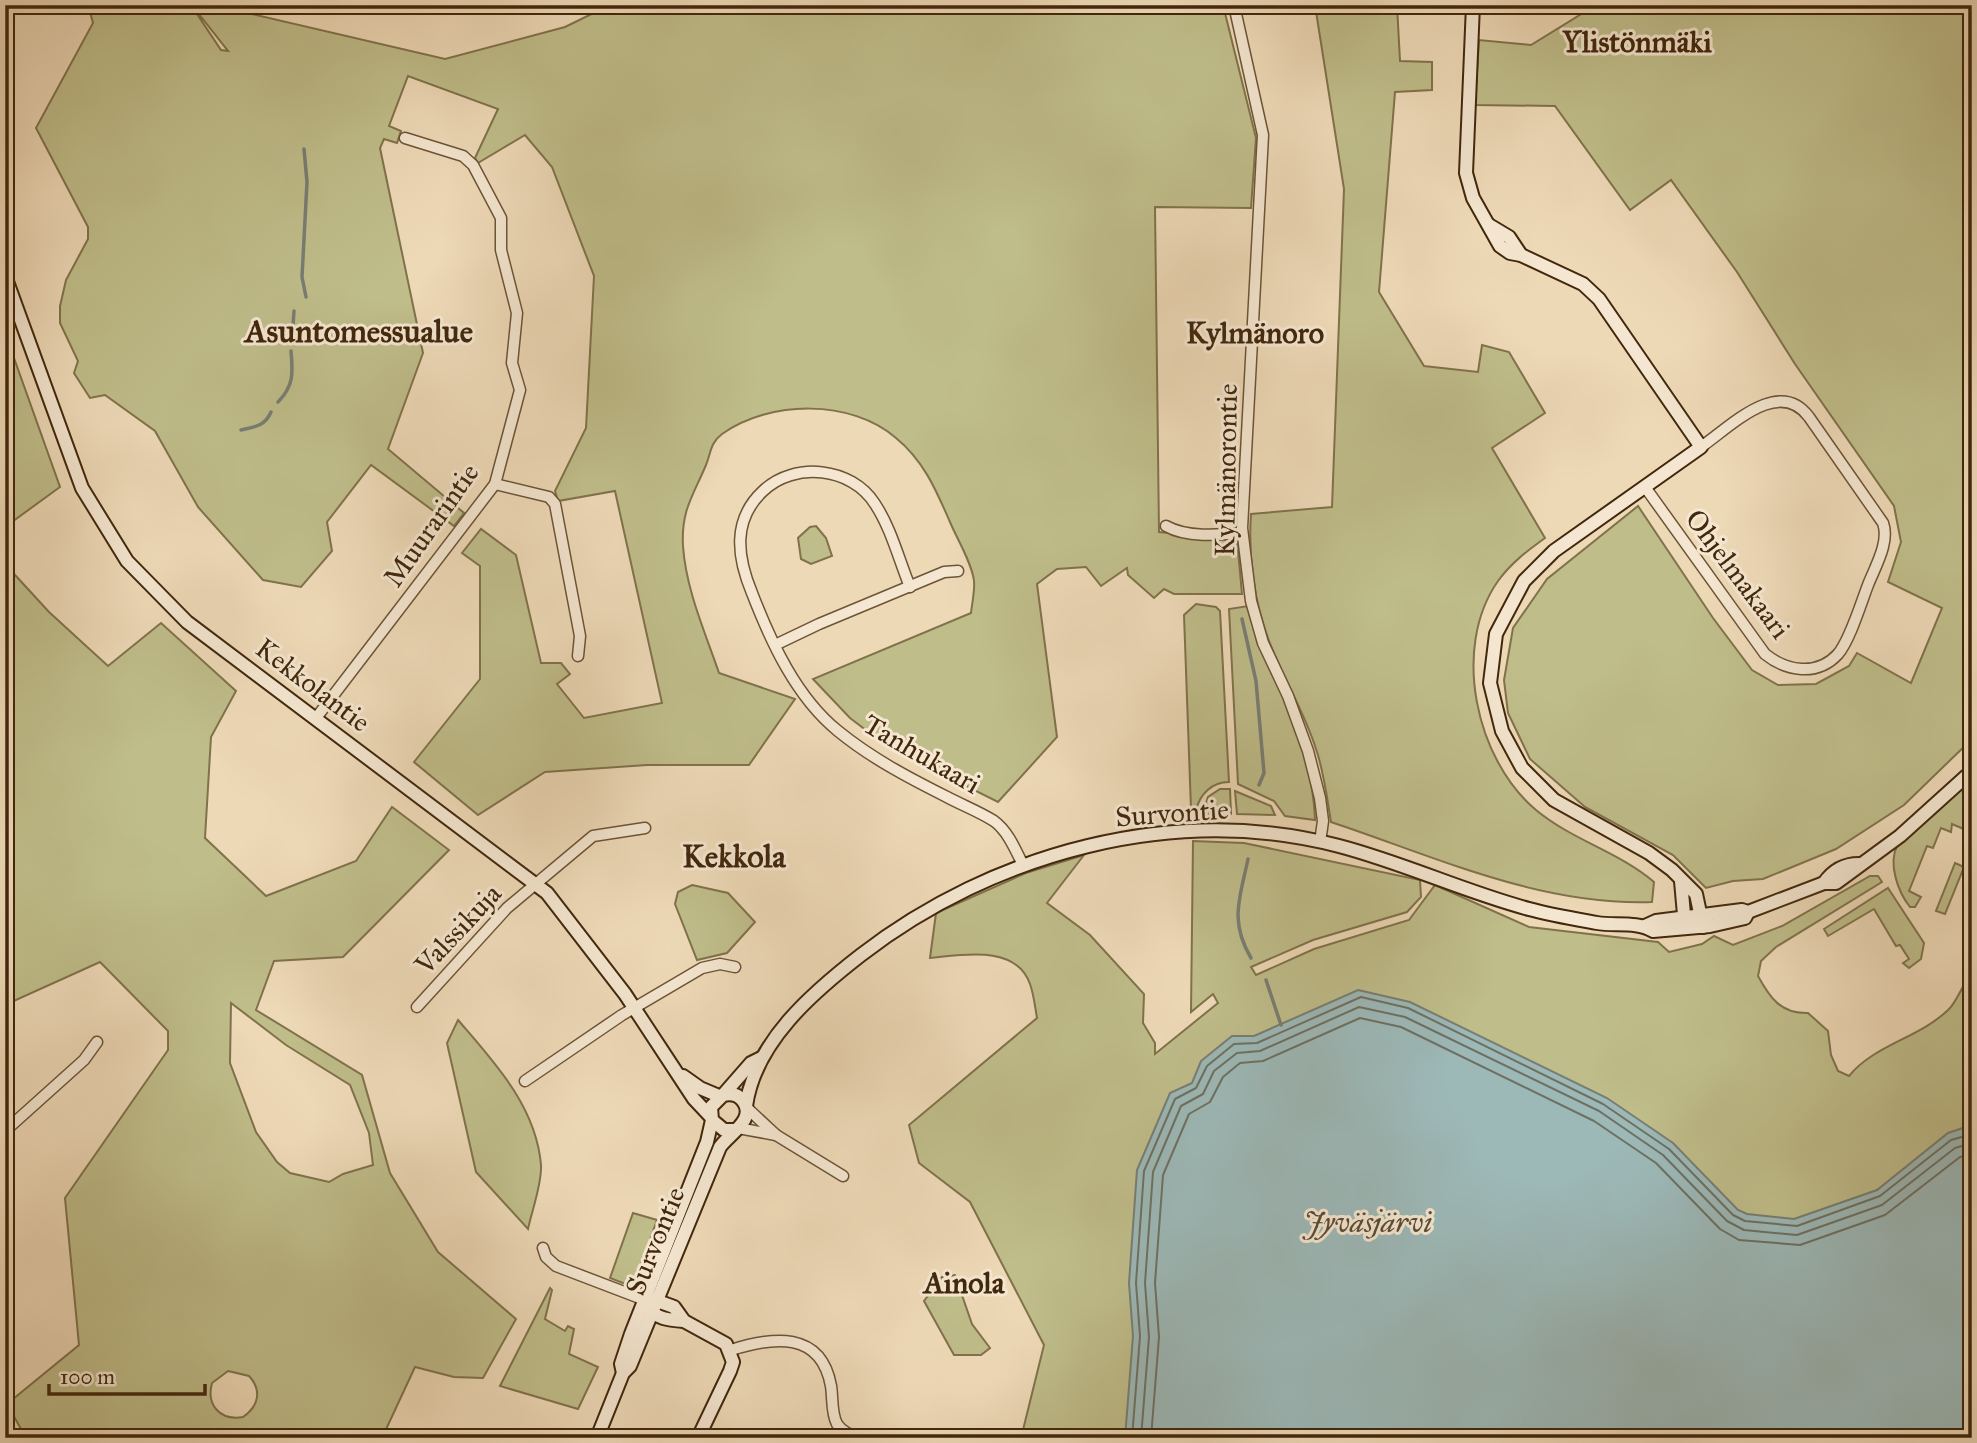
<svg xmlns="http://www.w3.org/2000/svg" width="1977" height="1443" font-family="'IM FELL Great Primer',serif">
  <rect width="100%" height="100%" fill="#eed9b7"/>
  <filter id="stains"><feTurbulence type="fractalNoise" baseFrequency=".00286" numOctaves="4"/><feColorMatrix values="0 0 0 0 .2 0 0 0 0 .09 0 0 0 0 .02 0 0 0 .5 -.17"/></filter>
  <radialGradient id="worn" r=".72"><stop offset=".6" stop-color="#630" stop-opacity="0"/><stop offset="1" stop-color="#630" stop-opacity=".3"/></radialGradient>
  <g fill="#bfbd8a" stroke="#80724b" stroke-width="2" fill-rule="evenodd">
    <path d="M88,5H213L445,59L565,27L610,5H1223L1256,138L1251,208L1155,207L1159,532L1237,539L1242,594H1174L1164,589L1154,598L1128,575L1127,568L1101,586L1086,567L1057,569L1037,584L1057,737L998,802L888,747L850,718L813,679L971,613C972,603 975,591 974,581C972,563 957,539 950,522C936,490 924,461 896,438C851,399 770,400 722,434C710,443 711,453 706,465C693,496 681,510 683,546C686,590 705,632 719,673L795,699L749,765H647L545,772L478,815L414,762L480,679V566L462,553L481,529L516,555L541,663H561L570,674L557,684L584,718L662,703L615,491L558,501L555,491L586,428L594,276L552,167L525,135L478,163L475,158L498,109L408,76L389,126L401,131L397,143L384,139L380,148L423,353L388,449L464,513L454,526L371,465L327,522L332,551L301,587L263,580L198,507L155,431L105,395L90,398L74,373L78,361L60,323V306L66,280L88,239V227L36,128L93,23ZM193,8H194L228,51L221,50Z"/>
    <path d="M1315,5H1397L1400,61L1432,62V90L1395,92L1379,292L1424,366L1478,372L1482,345L1509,352L1545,413L1492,448L1545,538C1527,551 1511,563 1498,581C1451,648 1476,760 1536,810C1572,840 1619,852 1654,882L1652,902C1540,906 1436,857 1331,822C1327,798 1324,772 1316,749C1304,711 1283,678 1269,641C1254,602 1248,555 1251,514L1332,507L1344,189Z"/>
    <polygon points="1596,5 1972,5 1972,739 1904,805 1836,849 1763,879 1733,881 1706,888 1673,855 1585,807 1530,759 1508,713 1504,680 1513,628 1547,579 1638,506 1713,618 1752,670 1778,685 1816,684 1849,666 1857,653 1911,683 1942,608 1888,582 1901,542 1894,506 1795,364 1737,272 1671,180 1630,210 1555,106 1475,105 1479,40 1531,45"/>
    <polygon points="14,358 60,487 5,527 5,366"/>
    <polygon points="816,526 826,538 832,556 811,564 801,559 798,538 810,527"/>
    <path d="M5,564L49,612L108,666L161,623L236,691L211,737L205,838L266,896L356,861L392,807L449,850L343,957L274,961L256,1010L362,1075L390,1173L438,1252L516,1319L483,1378L454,1377L415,1367L382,1438L250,1435L26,1438L7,1404L79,1345L65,1198L168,1050V1031L100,962L5,1005ZM231,1003L286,1045L350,1085L369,1133L373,1165L343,1174L329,1182L290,1173L277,1162L256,1132L230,1063ZM228,1371L249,1376C262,1390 259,1406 243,1417C220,1421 206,1405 212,1383Z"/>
    <path d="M1196,604L1216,607L1220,611L1229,782C1212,782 1200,794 1196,810L1191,809L1184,615Z"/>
    <path d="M1248,606C1270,676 1313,745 1315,820L1285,816L1274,801L1238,784L1229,609Z"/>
    <path d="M1972,777V805L1966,830L1952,824L1951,832L1941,828L1933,848L1927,846L1909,891L1921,897L1915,907H1910C1898,892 1888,864 1897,846Z"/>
    <polygon points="1220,789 1230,789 1231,814 1202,815 1208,797"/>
    <polygon points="1235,791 1271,806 1275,815 1237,814"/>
    <path d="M1193,841L1244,843L1420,880L1421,897L1407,912L1313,940L1251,967L1256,975L1314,949L1409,920L1435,885L1529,927L1658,942L1669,952L1702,944L1714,936L1733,945L1782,926L1870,876H1878L1882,882L1776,947L1761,961L1758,976C1770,998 1781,1014 1808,1013L1828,1031L1831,1055L1838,1071L1849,1076C1874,1045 1919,1038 1948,1010C1958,1001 1961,985 1972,974V1144L1921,1197L1154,1438H1021L1044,1345L970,1202L919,1163L909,1125L1037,1018C1035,1007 1034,995 1030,984C1016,944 962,955 930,958L936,913L1026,873L1084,855L1047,903L1090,935L1144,994L1143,1023L1155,1043V1054L1218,1003L1213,994L1191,1012Z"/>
    <polygon points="1955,863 1964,867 1945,914 1936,911"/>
    <polygon points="692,885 728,893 755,922 727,953 697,960 675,904 678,892"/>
    <polygon points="1888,888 1924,943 1921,959 1909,968 1903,963 1909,959 1900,945 1896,946 1874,909 1828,936 1824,929"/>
    <path d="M458,1020C494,1062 536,1106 541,1165C542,1184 532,1210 528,1229L476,1172L447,1043Z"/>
    <polygon points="633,1213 657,1220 633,1287 610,1278"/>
    <polygon points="955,1275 972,1324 990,1348 981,1355 954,1355 924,1301 942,1277"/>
    <polygon points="550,1288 552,1290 545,1319 565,1331 568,1326 574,1329 569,1354 598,1367 578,1409 500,1386"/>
  </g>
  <polygon fill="#9cb8b7" stroke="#787e73" stroke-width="2" points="1358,990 1410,1002 1607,1098 1673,1143 1738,1210 1747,1214 1794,1219 1877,1190 1948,1133 1972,1125 1972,1438 1125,1438 1133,1336 1129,1283 1137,1170 1170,1093 1192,1083 1201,1061 1232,1036 1254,1036"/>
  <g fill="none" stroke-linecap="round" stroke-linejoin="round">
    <g stroke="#6e7062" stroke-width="2">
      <polyline points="1132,1438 1140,1336 1136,1283 1144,1171 1175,1099 1196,1088 1207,1066 1234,1044 1257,1043 1361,997 1408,1008 1603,1104 1669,1149 1733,1215 1745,1221 1797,1226 1880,1196 1951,1140 1972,1134"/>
      <polyline points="1141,1438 1149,1337 1145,1283 1153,1172 1181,1106 1203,1094 1214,1071 1237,1053 1260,1051 1359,1007 1405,1017 1599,1111 1663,1155 1727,1221 1744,1230 1797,1235 1882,1205 1955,1148 1972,1143"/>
      <polyline points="1151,1438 1159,1337 1155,1283 1163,1175 1189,1114 1210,1102 1223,1077 1240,1063 1263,1061 1360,1018 1401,1027 1594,1121 1656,1163 1720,1229 1739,1240 1800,1245 1885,1215 1960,1157 1972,1154"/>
    </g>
    <g stroke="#787e73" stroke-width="3.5">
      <polyline points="304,149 307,182 302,277 306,297"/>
      <polyline points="292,340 294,311"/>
      <path d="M278,402C294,386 293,373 291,351"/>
      <path d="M241,430C255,427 265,426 271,412"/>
      <polyline points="1242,619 1256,681 1264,773 1259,785"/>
      <path d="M1248,859C1240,898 1229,921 1251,958"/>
      <polyline points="1266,980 1281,1025"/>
    </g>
    <defs>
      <g id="street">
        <polyline points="1234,5 1263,135 1242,528 1251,601 1263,643 1288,696 1308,751 1320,798 1323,821 1320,842"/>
        <polyline points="495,484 549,497 555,504 580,636 578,656"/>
        <path d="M1645,487L1765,654C1786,671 1817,677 1838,654C1850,640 1861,603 1868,585C1875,567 1890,542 1883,523L1809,417C1779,376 1730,427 1701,447"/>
        <path d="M1166,526C1187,538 1219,535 1242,533"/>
        <path d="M910,587C899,560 891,528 875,504C852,467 794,461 763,491C732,520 737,557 752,593C771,642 796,697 838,731C871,758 909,778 947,797C962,805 980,812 994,821C1008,831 1016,851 1023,865"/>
        <polyline points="775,645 819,624 944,572 958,571"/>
        <polyline points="316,718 495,484 520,390 512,363 517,313 501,250 501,218 473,165 463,156 405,138"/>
        <polyline points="417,1007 507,908 593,836 645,828"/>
        <polyline points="525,1081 622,1015 702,968 720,964 735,967"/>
        <polyline points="747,1108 776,1135 843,1176"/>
        <polyline points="738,1128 776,1135"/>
        <polyline points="5,1131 84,1060 97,1042"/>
        <polyline points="543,1248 546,1257 556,1266 645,1300"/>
        <path d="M731,1350C772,1337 821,1330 831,1386C833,1398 831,1413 837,1424C842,1432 851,1435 860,1438"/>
      </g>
      <g id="secondary">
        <polyline points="1473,5 1466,173 1473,198 1500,246 1510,253 1521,255 1583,284 1599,299 1701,447 1554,551 1524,581 1496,634 1490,683 1502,731 1522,768 1554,800 1649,853 1672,870 1696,894 1703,927"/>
        <polyline points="1489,225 1509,237 1521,255"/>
        <polyline points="5,276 82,488 127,561 187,622 547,893 625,994 694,1099 710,1116"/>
        <polyline points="1681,881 1685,926"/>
        <path d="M1824,883C1833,870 1844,864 1859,864"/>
        <polyline points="1645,926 1656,921 1742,910 1748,912 1824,883 1836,883 1900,836 1972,771"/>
        <polyline points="683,1076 700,1088 719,1096"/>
        <polyline points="723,1095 751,1063 761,1058"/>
        <path d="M746,1106C755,1042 812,993 861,955C993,853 1174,803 1339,846C1404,863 1465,892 1529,909C1551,915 1575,919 1597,923C1615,926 1637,921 1653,931L1710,926L1745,918L1748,912"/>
        <polyline points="652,1299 674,1307 684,1321 726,1344 733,1362 730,1371 698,1438"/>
        <path d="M648,1306C655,1319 669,1320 684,1321"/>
        <polyline points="623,1373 621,1364 631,1334 707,1142 712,1120"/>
        <path d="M597,1438L623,1373L630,1366L720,1147C729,1134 757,1119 743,1101C738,1094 731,1093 723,1095L711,1107L712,1120L724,1130H735"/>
      </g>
    </defs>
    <use href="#street" stroke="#6c5437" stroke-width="13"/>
    <use href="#secondary" stroke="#41270c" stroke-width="16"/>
    <use href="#street" stroke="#f4e6d0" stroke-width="10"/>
    <use href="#secondary" stroke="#f4e6d0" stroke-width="12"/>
  </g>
  <g text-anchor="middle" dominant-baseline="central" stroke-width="6" stroke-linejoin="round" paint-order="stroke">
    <g font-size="28" fill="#41270c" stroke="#f4e6d0">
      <text transform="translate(1226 470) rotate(-89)">Kylmänorontie</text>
      <text transform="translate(431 525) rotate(-55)">Muurarintie</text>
      <text transform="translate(1738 574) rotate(53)">Ohjelmakaari</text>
      <text transform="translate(313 685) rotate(37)">Kekkolantie</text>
      <text transform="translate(922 754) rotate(30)">Tanhukaari</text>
      <text transform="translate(1172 813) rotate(-4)">Survontie</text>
      <text transform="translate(458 929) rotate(-47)">Valssikuja</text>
      <text transform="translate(655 1241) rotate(-68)">Survontie</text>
    </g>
    <g font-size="30" font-weight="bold" fill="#41270c" stroke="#f4e6d0">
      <text x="1637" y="42">Ylistönmäki</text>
      <text x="1255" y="333">Kylmänoro</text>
      <text x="964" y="1283">Ainola</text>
    </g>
    <g font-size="30" font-style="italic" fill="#584b37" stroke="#f4e6d0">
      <text x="1368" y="1222">Jyväsjärvi</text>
    </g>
    <g font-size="32" font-weight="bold" fill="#41270c" stroke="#f4e6d0">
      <text x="359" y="331">Asuntomessualue</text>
      <text x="734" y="856">Kekkola</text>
    </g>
  </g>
  <rect width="1977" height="1443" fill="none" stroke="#eed9b7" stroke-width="28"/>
  <rect x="7" y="7" width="1963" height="1429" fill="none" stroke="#41270c" stroke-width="3.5"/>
  <rect x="14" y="14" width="1949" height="1415" fill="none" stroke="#41270c" stroke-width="2"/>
  <path d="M49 1384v10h156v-10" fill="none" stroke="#41270c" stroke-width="3.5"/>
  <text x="60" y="1384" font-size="21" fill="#41270c" stroke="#f4e6d0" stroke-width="5" paint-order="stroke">100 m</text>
  <rect width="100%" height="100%" filter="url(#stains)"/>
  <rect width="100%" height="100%" fill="url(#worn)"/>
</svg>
